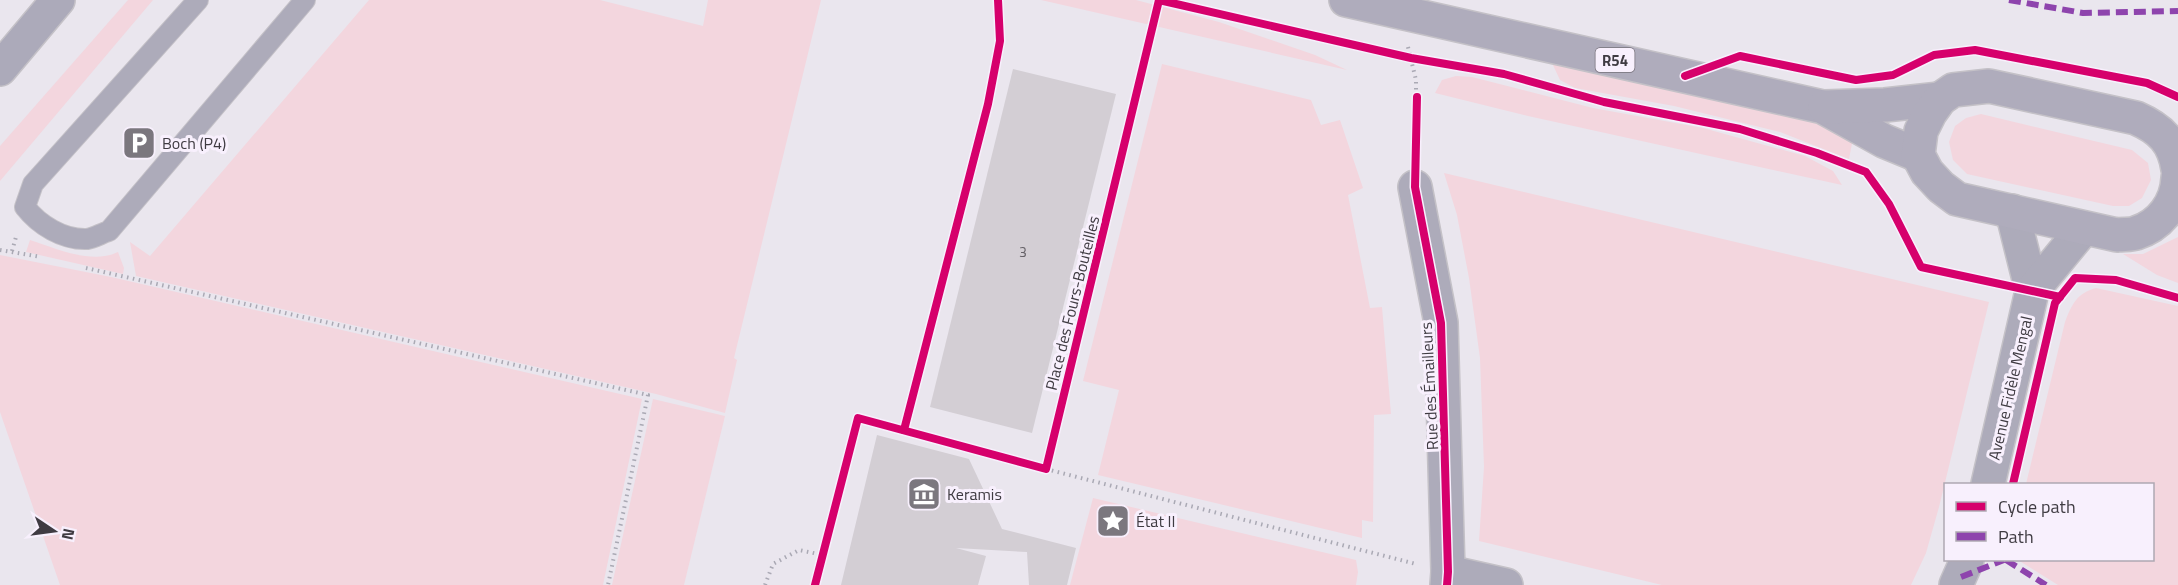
<svg xmlns="http://www.w3.org/2000/svg" width="2178" height="585" font-family="'Titillium Web',sans-serif">
  <rect width="100%" height="100%" fill="#eae6ee"/>
  <g fill="#f3d6de">
    <polygon points="128,0 153,0 0,181 0,146"/>
    <polygon points="369,0 600,0 703,26 708,0 821,0 734,358 737,360 725,413 656,394 136,276 130,242 150,256"/>
    <polygon points="1041,0 1136,0 1219,22 1315,55 1347,70"/>
    <polygon points="1552,63 1822,123 1854,133 1849,159 1780,132 1674,106 1575,88 1560,80"/>
    <polygon points="1162,64 1311,100 1321,125 1340,120 1363,188 1348,195 1370,308 1382,307 1391,414 1374,415 1373,522 1362,520 1362,538 1098,475 1119,390 1083,381"/>
    <polygon points="1456,76 1472,77 1593,108 1703,128 1805,156 1833,171 1842,185 1528,116 1435,93 1442,80"/>
    <polygon points="1981,114 2132,150 2148,163 2151,180 2142,198 2129,206 2113,206 1967,174 1953,160 1949,142 1955,126 1966,118"/>
    <polygon points="1444,173 1989,302 1939,507 1926,553 1911,585 1662,585 1479,541 1484,467 1480,358 1469,278 1457,215"/>
    <polygon points="2178,237 2178,283 2157,275 2123,254 2143,254"/>
    <path d="M30,240C55,248 92,265 118,252L124,268L123,274L26,252Z"/>
    <polygon points="0,255 111,277 642,399 603,585 60,585 0,412"/>
    <path d="M2096,288L2178,306V585H2058L2018,560H2152V484H2026L2065,322C2072,304 2077,293 2096,288Z"/>
    <polygon points="653,399 725,416 684,585 612,585"/>
    <polygon points="1093,498 1356,560 1358,572 1356,585 1070,585"/>
  </g>
  <g fill="#d3ced4">
    <polygon points="1013,69 1116,94 1032,433 930,407"/>
    <polygon points="877,435 969,459 1002,529 1076,548 1067,585 1029,585 1027,552 956,548 986,556 978,585 841,585"/>
  </g>
  <g fill="none" stroke-linecap="round" stroke-linejoin="round">
    <defs>
      <path id="service" d="M198,0L33,184L25,207C39,225 63,240 87,239C94,238 102,233 109,231L305,0"/>
      <g id="minor">
        <polyline points="1415,187 1441,323 1448,572 1447,585"/>
        <polyline points="2012,211 2032,291"/>
        <polyline points="1988,484 2032,291 2083,229"/>
        <polyline points="1448,572 1506,585"/>
        <polyline points="1956,585 1967,560"/>
      </g>
      <polyline id="secondary" points="0,69 58,0"/>
      <g id="primary">
        <polyline points="1346,0 1823,107 1884,141 1918,155"/>
        <polyline points="1825,107 1885,105 1940,99"/>
        <path d="M2178,169C2174,142 2161,129 2136,118L1989,86L1953,90L1940,99L1930,113L1921,131L1918,155L1927,172L1941,187L1957,199L2117,235C2123,234 2131,235 2136,233C2161,225 2177,203 2178,178"/>
      </g>
    </defs>
    <use href="#service" stroke="#c4c1c7" stroke-width="22"/>
    <use href="#minor" stroke="#c4c1c7" stroke-width="36"/>
    <use href="#secondary" stroke="#c4c1c7" stroke-width="36"/>
    <use href="#primary" stroke="#c4c1c7" stroke-width="36"/>
    <g stroke="#aaa9b4" stroke-width="4" stroke-dasharray="1.5 4.5" stroke-linecap="butt">
      <polyline points="1408,47 1416,80 1416,153"/>
      <polyline points="0,250 41,257"/>
      <polyline points="12,251 16,237"/>
      <polyline points="86,268 648,395 608,585"/>
      <polyline points="1046,469 1416,564"/>
      <polyline points="765,585 773,564 799,550 823,555"/>
    </g>
    <use href="#service" stroke="#adabba" stroke-width="20"/>
    <use href="#minor" stroke="#adabba" stroke-width="33"/>
    <use href="#secondary" stroke="#acaaba" stroke-width="33"/>
    <use href="#primary" stroke="#afacbc" stroke-width="33"/>
    <g stroke="#8e44ad" stroke-width="6" stroke-dasharray="12 6" stroke-linecap="butt">
      <polyline points="2009,0 2083,13 2178,11"/>
      <polyline points="2006,560 2046,585"/>
      <polyline points="1961,577 2004,560"/>
    </g>
    <defs>
      <g id="cycleway">
        <polyline points="1159,0 1411,58 1504,74 1604,102 1740,129 1817,153 1866,172 1889,204 1921,267 2060,297"/>
        <polyline points="1685,76 1740,56 1856,80 1893,75 1934,55 1975,50 2147,83 2178,97"/>
        <polyline points="1417,97 1415,187 1441,323 1448,572 1447,585"/>
        <polyline points="904,430 988,104 1000,41 998,0"/>
        <polyline points="2013,484 2055,303 2075,278 2116,280 2178,298"/>
        <polyline points="815,585 858,418 1046,469 1159,0"/>
      </g>
    </defs>
    <use href="#cycleway" stroke="#f8f0fd" stroke-width="11"/>
    <use href="#cycleway" stroke="#d6006c" stroke-width="8"/>
  </g>
  <defs>
    <symbol id="parking-square" viewBox="-11 -11 22 22"><rect x="-9" y="-9" width="18" height="18" rx="4" fill="#7b777e" stroke="#f8f0fd"/><path d="M-3.5-5.5H1a3.5 3.5 0 0 1 0 7H-1V5.5H-3.5ZM-1-3.4V-.6H.8a1.4 1.4 0 0 0 0-2.8Z" fill="#fff"/></symbol>
    <symbol id="museum-square" viewBox="-11 -11 22 22"><rect x="-9" y="-9" width="18" height="18" rx="4" fill="#7b777e" stroke="#f8f0fd"/><path d="M0-6L6-3V-2H-6V-3ZM-5-1h2V3h-2ZM-1-1h2V3h-2ZM3-1h2V3H3ZM-6 4H6V6H-6Z" fill="#fff"/></symbol>
    <symbol id="sight-square" viewBox="-11 -11 22 22"><rect x="-9" y="-9" width="18" height="18" rx="4" fill="#7b777e" stroke="#f8f0fd"/><path d="M0-6L1.8-2.2L6-1.7L2.9 1.2L3.7 5.4L0 3.3L-3.7 5.4L-2.9 1.2L-6-1.7L-1.8-2.2Z" fill="#fff"/></symbol>
  </defs>
  <g fill-rule="evenodd">
    <use href="#parking-square" x="120" y="124" width="38" height="38"/>
    <use href="#museum-square" x="905" y="475" width="38" height="38"/>
    <use href="#sight-square" x="1094" y="502" width="38" height="38"/>
  </g>
  <g text-anchor="middle" dominant-baseline="central" stroke-width="6" stroke-linejoin="round" paint-order="stroke">
    <g font-size="14" fill="#646066">
      <text x="1023" y="251">3</text>
    </g>
    <rect fill="#f8f0fd" stroke="#76717a" stroke-width="1.5" x="1595.5" y="48" width="39" height="24" rx="4.5"/>
    <g font-size="15" font-weight="bold" fill="#3f3b42">
      <text x="1615" y="60">R54</text>
    </g>
    <g font-size="16" fill="#3f3b42" stroke="#f8f0fd" text-anchor="start">
      <text x="162" y="143">Boch (P4)</text>
      <text x="947" y="494">Keramis</text>
      <text x="1136" y="521">État II</text>
    </g>
    <g font-size="16" fill="#3f3b42" stroke="#f8f0fd">
      <text transform="translate(1072 303) rotate(-76)">Place des Fours-Bouteilles</text>
      <text transform="translate(1429 386) rotate(-93)">Rue des Émailleurs</text>
      <text transform="translate(2010 388) rotate(-77)">Avenue Fidèle Mengal</text>
    </g>
  </g>
  <rect x="1944" y="483" width="210" height="78" fill="#f8f0fd" stroke="#aea8b2" stroke-width="1.5"/>
  <rect x="1956" y="502" width="30" height="9" fill="#d6006c" stroke="#aea8b2" stroke-width="1.5"/>
  <text x="1998" y="513" font-size="18" fill="#3f3b42">Cycle path</text>
  <rect x="1956" y="532" width="30" height="9" fill="#8e44ad" stroke="#aea8b2" stroke-width="1.5"/>
  <text x="1998" y="543" font-size="18" fill="#3f3b42">Path</text>
  <g transform="translate(54 531) rotate(103)" stroke="#f8f0fd" stroke-width="4.5" paint-order="stroke">
  <path d="M0-4.5L10 22L0 15L-10 22Z" fill="#3f3b42"/>
  <text y="-9" font-size="16" font-weight="bold" text-anchor="middle" fill="#3f3b42">N</text>
  </g>
</svg>
